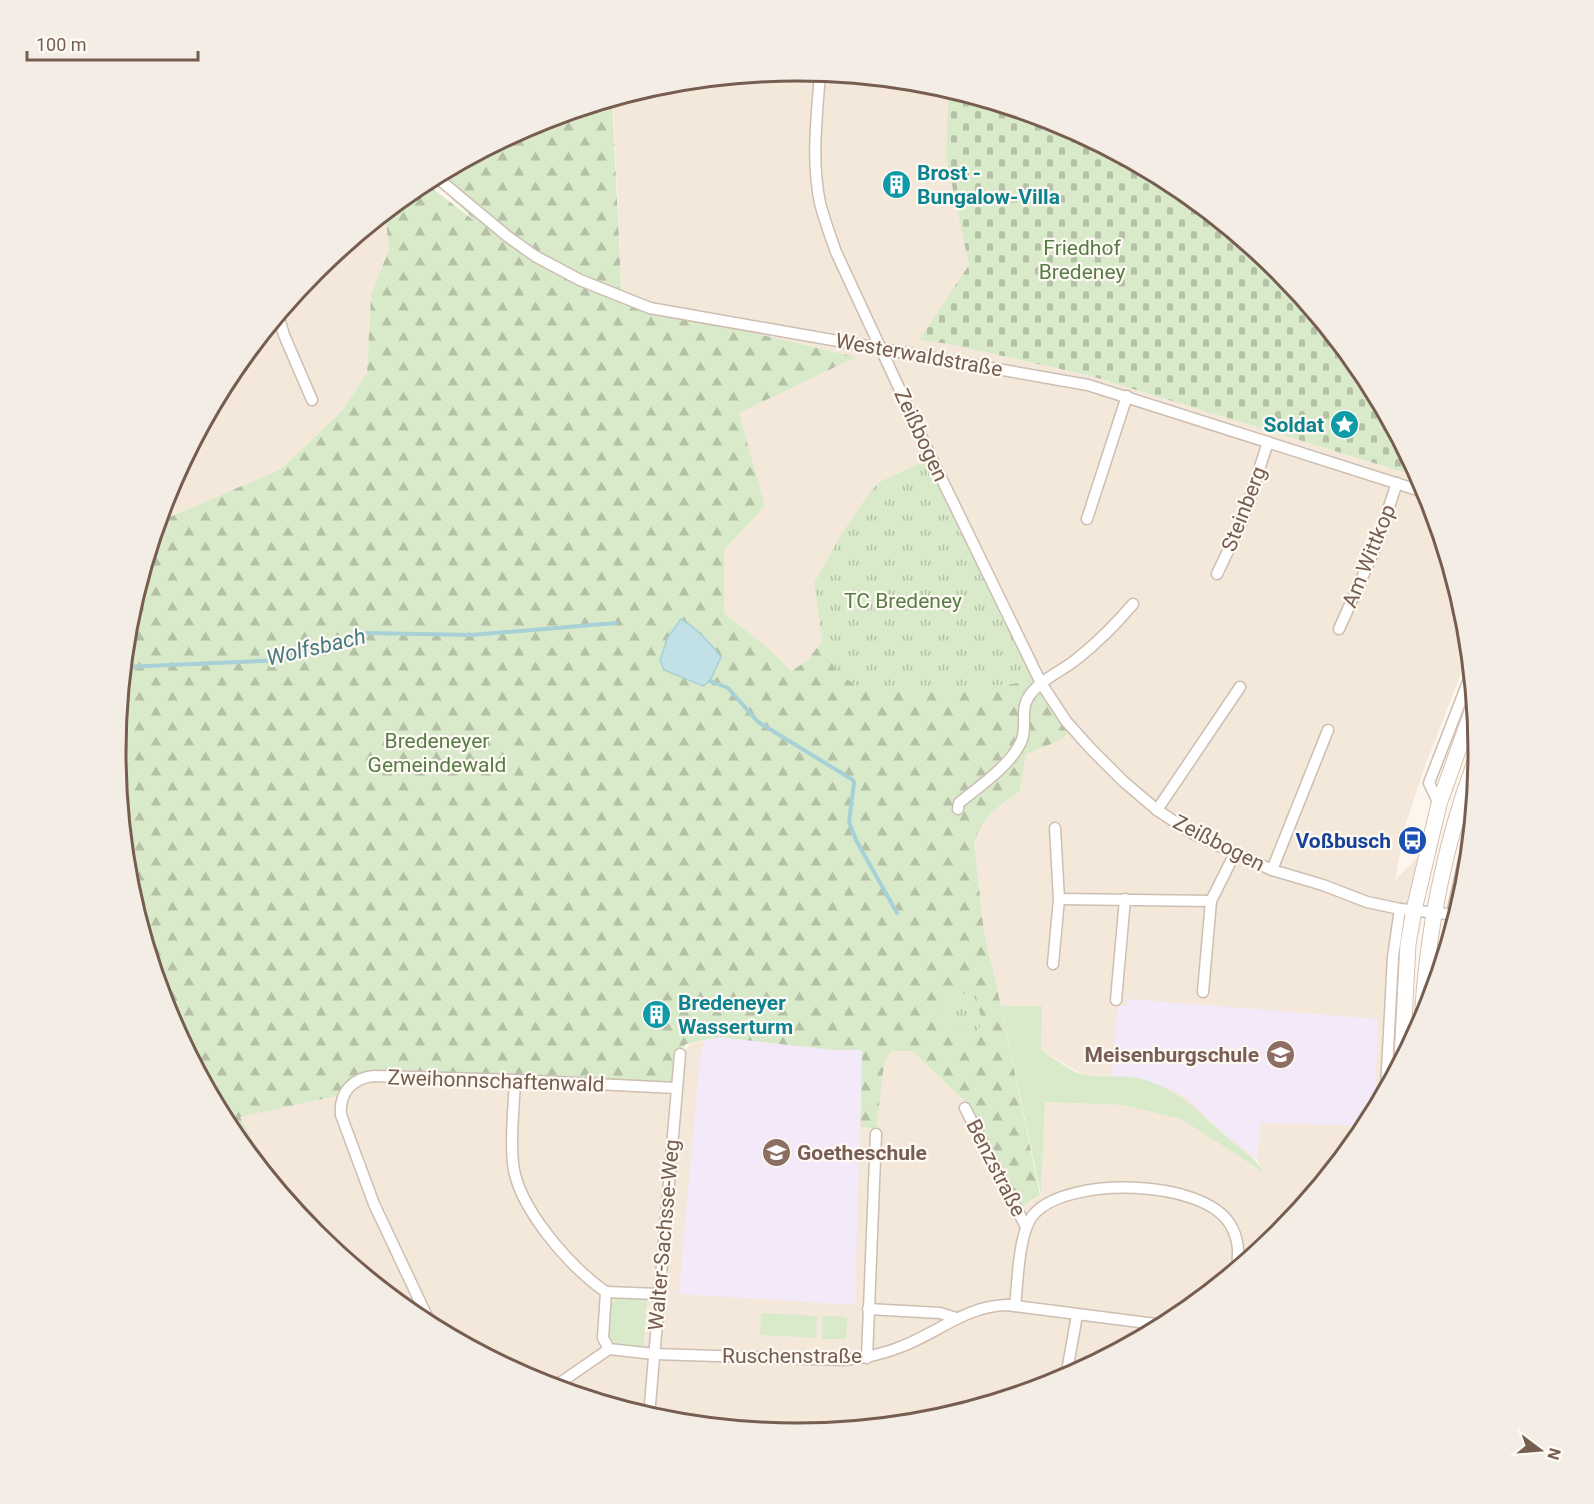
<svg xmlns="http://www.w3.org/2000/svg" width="1594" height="1504" font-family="Roboto,sans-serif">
  <defs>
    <pattern id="forest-firs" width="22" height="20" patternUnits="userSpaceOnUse" patternTransform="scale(1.5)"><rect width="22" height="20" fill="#d8eaca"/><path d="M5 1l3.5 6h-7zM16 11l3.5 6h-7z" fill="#b4c1a6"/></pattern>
    <pattern id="cemetery-stones" width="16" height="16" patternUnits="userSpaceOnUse" patternTransform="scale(1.5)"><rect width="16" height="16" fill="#d8eaca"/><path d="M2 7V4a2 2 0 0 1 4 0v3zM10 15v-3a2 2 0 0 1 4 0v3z" fill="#b4c1a6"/></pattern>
    <pattern id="park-tufts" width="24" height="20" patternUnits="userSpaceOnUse" patternTransform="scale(1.5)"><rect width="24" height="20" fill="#d8eaca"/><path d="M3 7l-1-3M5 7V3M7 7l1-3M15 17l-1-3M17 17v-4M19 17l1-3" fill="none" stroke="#b4c1a6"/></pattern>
  </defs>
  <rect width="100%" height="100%" fill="#fcf6ec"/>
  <g fill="#f4e8db">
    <polygon points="797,71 930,84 948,89 946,157 969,265 919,340 949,344 1091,376 1419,477 1427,492 1465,619 1469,653 1425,766 1405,826 1395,880 1426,849 1412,911 1405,1054 1363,1131 1279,1234 1175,1319 1057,1382 930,1420 797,1433 664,1420 536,1381 418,1318 315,1234 278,1189 240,1117 341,1095 364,1079 681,1055 690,1044 719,1037 833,1050 912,1051 969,1105 1020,1209 1041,1195 1045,1102 1122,1105 1181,1119 1262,1172 1257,1160 1226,1137 1207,1118 1112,1076 1083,1075 1041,1050 1041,1006 1001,1006 984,932 974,844 978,830 985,818 1020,791 1026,754 1056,742 1073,731 1034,671 930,460 881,481 872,489 814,583 822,641 807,661 791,671 769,649 724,613 724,550 765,506 739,413 855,357 728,327 649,314 622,302 613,99 643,90 694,88 694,81"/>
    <polygon points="385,213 389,248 371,295 367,373 342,411 281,469 158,522 168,491 231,373 315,270"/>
  </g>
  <g fill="#f3e9f9">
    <polygon points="1128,999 1378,1019 1375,1109 1366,1126 1261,1123 1257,1159 1227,1136 1189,1100 1172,1090 1144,1081 1111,1077 1118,1006 1126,1006"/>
    <polygon points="719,1037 833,1050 862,1050 855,1305 679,1294 700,1057 705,1040"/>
  </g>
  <g fill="#d8eaca">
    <path d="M1001,1006H1042L1041,1050C1052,1057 1074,1074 1085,1075C1105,1078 1126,1074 1145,1080C1178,1090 1200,1112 1224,1135C1240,1149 1253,1154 1264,1173L1181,1119L1122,1105L1045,1102L1041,1195Z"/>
    <path d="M621,1296L647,1298L643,1349C635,1348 622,1348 615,1343C605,1337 606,1311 613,1302C615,1299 618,1298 621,1296Z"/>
    <polygon points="761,1313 817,1316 816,1338 760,1335"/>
    <polygon points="823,1316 847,1317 846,1339 822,1339"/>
  </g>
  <g fill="url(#forest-firs)">
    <polygon points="694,81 694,89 644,90 664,84"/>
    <path d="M612,99L622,302L649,314L728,327L856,357L739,413L765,506L724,550V613L769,649L791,671L807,661L822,641L837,673L979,687L1039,681L1073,731L1056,742L1026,754L1020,791C997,809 982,815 974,844L984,932L1001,1006L1040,1195L1019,1209L969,1105L912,1051H891L884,1064L876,1129L861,1127L862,1050H833L719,1037L686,1044L679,1053L674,1086L375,1074L341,1095L240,1117L278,1189L230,1130L167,1012L129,885L116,752L129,619L158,522L281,469L342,411L367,373L371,295L389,249L385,213L424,182L480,225L431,179L537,122Z"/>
  </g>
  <polygon fill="url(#cemetery-stones)" points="948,89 1058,123 1176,186 1279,270 1364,374 1419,477 1091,376 949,344 919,340 969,265 946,157"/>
  <g fill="url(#park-tufts)">
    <polygon points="930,459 1039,681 979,687 862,689 837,673 822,641 814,583 841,535 872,489 881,481"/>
    <path d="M974,987L981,1018L979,1029L974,1033C957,1033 949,1024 939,1011Z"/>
  </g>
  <path fill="#c1e1e6" stroke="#a7d0d7" stroke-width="1.5" d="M681,619C698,629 709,642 721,657L710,681L703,686L664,670L660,660L668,637Z"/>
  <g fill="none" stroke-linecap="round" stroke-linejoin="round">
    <g stroke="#a7d0d7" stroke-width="4">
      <polyline points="124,667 282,660 366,633 471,635 616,623"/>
      <polyline points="710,681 728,688 758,722 853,780 854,783 849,822 856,840 897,913"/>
    </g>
    <defs>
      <g id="minor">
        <path d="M820,73C817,116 811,160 820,203C824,219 830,235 836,252L931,457L1041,683L1066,721L1091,749L1123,781L1157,810L1192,833L1235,853L1272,870L1323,885L1367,902L1400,909L1456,915"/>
        <polyline points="435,176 507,236 535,256 580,280 650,308 1088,385 1427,493"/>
        <polyline points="278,315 284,335 312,400"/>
        <polyline points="1087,519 1127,396"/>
        <polyline points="1217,574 1242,522 1268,442"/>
        <polyline points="1339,629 1374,551 1397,483"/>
        <polyline points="1439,804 1429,783 1471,674"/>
        <path d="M958,809L959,803C977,788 1011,765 1021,742C1029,724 1017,708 1033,691C1045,677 1064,670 1078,658C1098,642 1117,623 1133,604"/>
        <polyline points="1157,810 1240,687"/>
        <polyline points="1272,870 1328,730"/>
        <polyline points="1059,899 1211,901"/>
        <polyline points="1452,914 1471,829"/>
        <polyline points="1053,964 1059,899 1055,828"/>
        <polyline points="1203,992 1211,901 1235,853"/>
        <polyline points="1116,1000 1125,899"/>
        <path d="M515,1080C514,1107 510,1136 513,1163C517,1207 570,1267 606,1292"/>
        <polyline points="1386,1089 1393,957 1400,909"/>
        <polyline points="965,1108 1026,1227"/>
        <path d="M658,1294L606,1292L603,1338L609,1349L654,1354L844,1360C864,1358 884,1354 903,1346C939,1332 966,1306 1007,1305L1163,1325"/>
        <path d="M1015,1306C1018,1282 1018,1230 1035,1213C1070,1176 1202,1179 1230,1224C1239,1239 1239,1252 1237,1268"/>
        <polyline points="868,1309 940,1313 956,1318"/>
        <path d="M431,1325L374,1204L341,1115C339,1093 352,1078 374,1076L515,1080L676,1088"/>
        <polyline points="867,1358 876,1134"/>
        <polyline points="1066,1377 1077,1315"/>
        <polyline points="554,1387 609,1349"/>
        <polyline points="649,1416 680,1054"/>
      </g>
      <g id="secondary">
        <path d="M1422,1021C1427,931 1446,838 1478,754"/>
        <polyline points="1402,1060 1408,944 1414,910 1439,804 1474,706"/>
      </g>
    </defs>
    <use href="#minor" stroke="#cebeb1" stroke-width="13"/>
    <use href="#secondary" stroke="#d4c0b1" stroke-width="17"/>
    <use href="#minor" stroke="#fff" stroke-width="10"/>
    <use href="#secondary" stroke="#fff" stroke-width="15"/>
  </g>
  <defs>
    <symbol id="building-disc" viewBox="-11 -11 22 22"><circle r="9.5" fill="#0f9aa8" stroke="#fefaf3"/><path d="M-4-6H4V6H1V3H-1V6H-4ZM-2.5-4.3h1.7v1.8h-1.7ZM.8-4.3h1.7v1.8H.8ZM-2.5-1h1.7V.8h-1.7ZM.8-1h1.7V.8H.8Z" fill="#fff"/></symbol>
    <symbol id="sight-disc" viewBox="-11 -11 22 22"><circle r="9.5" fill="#0f9aa8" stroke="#fefaf3"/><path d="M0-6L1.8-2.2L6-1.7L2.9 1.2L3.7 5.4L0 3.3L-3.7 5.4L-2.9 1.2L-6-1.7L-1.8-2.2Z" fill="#fff"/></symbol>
    <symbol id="bus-disc" viewBox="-11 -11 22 22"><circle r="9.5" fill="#1a4fb4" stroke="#fefaf3"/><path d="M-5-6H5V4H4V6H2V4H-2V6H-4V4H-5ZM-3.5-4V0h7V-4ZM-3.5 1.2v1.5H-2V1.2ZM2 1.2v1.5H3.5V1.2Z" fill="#fff"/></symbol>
    <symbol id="school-disc" viewBox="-11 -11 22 22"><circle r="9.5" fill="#8d6e63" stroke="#fefaf3"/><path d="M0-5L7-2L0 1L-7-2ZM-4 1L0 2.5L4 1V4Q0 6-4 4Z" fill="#fff"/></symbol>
  </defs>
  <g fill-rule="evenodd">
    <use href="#building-disc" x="880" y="168" width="33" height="33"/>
    <use href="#sight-disc" x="1328" y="408" width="33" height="33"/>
    <use href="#bus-disc" x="1396" y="824" width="33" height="33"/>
    <use href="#building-disc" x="640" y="998" width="33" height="33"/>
    <use href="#school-disc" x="1264" y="1038" width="33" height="33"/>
    <use href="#school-disc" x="760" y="1136" width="33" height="33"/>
  </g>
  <g text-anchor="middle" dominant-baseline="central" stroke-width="4.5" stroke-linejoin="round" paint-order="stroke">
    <g font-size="21" font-weight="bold" fill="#0d838f" stroke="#fefaf3" text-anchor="start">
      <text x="917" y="173">Brost -<tspan x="917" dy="24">Bungalow-Villa</tspan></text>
      <text x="1324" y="425" text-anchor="end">Soldat</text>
      <text x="678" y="1003">Bredeneyer<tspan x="678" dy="24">Wasserturm</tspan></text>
    </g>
    <g font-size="21" fill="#577c47" stroke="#fefaf3">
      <text x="1082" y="248">Friedhof<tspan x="1082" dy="24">Bredeney</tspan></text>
      <text x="903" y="601">TC Bredeney</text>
      <text x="437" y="741">Bredeneyer<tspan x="437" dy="24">Gemeindewald</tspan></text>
    </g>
    <g font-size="21" fill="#775d4f" stroke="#fefaf3">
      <text transform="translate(919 355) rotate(10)">Westerwaldstraße</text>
      <text transform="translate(921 435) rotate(65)">Zeißbogen</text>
      <text transform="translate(1244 509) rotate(-69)">Steinberg</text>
      <text transform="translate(1369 556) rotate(-68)">Am Wittkop</text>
      <text transform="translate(1219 843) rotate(27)">Zeißbogen</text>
      <text transform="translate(496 1081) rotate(2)">Zweihonnschaftenwald</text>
      <text transform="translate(996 1168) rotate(63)">Benzstraße</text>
      <text transform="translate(664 1235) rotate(-85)">Walter-Sachsse-Weg</text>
      <text x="792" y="1356">Ruschenstraße</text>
    </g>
    <g font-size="21" font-weight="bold" fill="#164399" stroke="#fefaf3" text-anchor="end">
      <text x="1391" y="841">Voßbusch</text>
    </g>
    <g font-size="21" font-weight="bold" fill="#785e54" stroke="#fefaf3" text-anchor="end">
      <text x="1259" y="1055">Meisenburgschule</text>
      <text x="797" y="1153" text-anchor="start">Goetheschule</text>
    </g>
    <g font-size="22" font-style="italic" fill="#467982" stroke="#fefaf3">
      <text transform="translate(316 647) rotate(-13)">Wolfsbach</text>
    </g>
  </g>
  <path d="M0 0H1594V1504H0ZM126 752a671 671 0 1 1 1342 0a671 671 0 1 1-1342 0Z" fill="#f3ede6" fill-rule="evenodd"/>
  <path fill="none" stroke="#775d4f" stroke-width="3" d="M126 752a671 671 0 1 1 1342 0a671 671 0 1 1-1342 0Z"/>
  <g transform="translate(1540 1450) rotate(106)" stroke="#fefaf3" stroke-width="4.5" paint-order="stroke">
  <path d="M0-4.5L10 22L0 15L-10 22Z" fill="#775d4f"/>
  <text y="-9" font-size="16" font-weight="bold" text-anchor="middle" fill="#775d4f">N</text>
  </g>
  <path d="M27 51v9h171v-9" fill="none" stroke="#775d4f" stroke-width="3"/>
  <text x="36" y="51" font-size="18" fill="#775d4f" stroke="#fefaf3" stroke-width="4.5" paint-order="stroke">100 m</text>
</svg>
